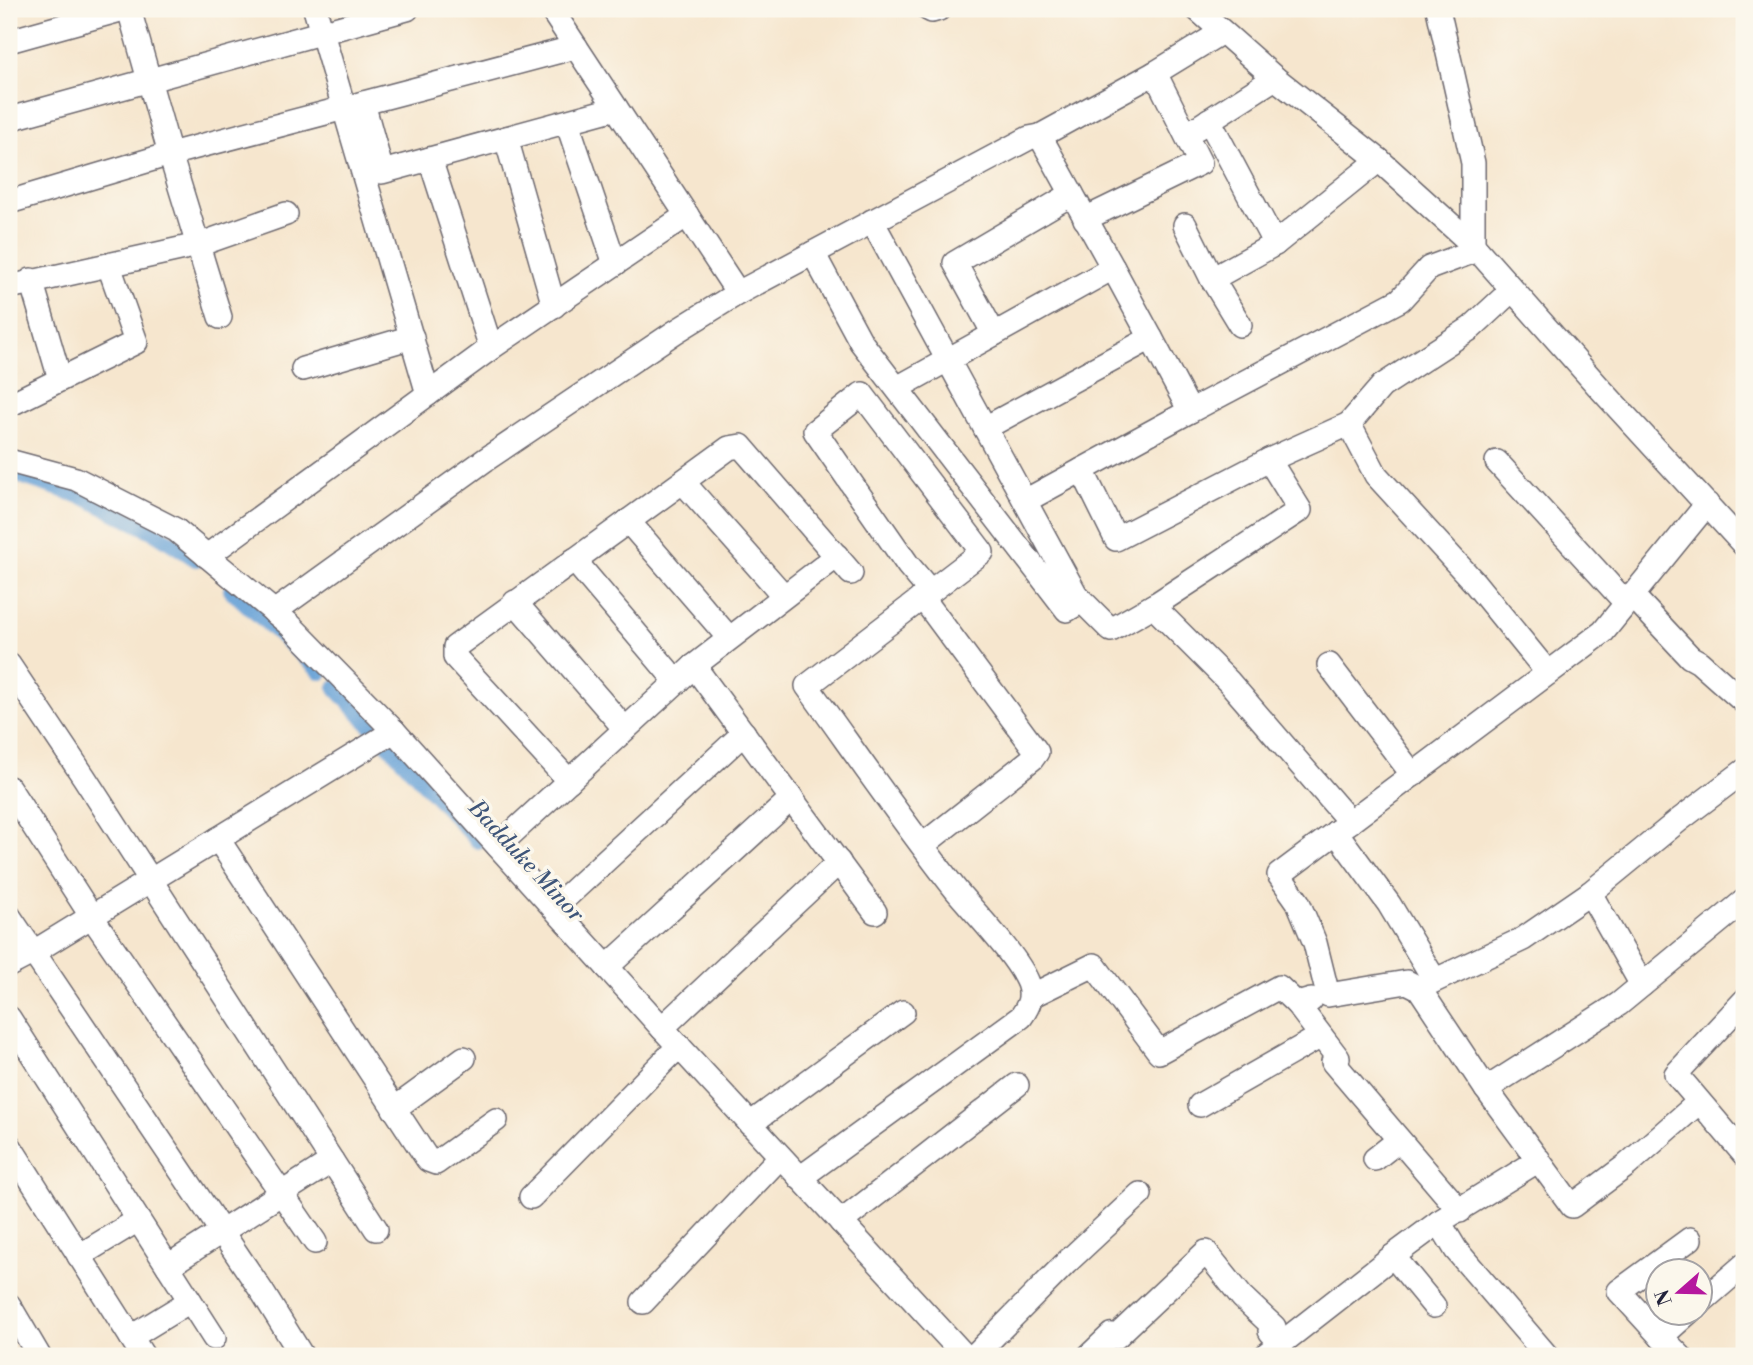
<svg xmlns="http://www.w3.org/2000/svg" width="1753" height="1365" font-family="'Libre Bodoni',serif">
  <rect width="100%" height="100%" fill="#fbf7ec"/>
  <filter id="ink" filterUnits="userSpaceOnUse"><feTurbulence type="fractalNoise" baseFrequency=".0143" numOctaves="2"/><feDisplacementMap in="SourceGraphic" scale="14" xChannelSelector="R" yChannelSelector="G"/><feConvolveMatrix kernelMatrix="1 2 1 2 8 2 1 2 1" color-interpolation-filters="sRGB"/></filter>
  <filter id="wash" filterUnits="userSpaceOnUse"><feTurbulence type="fractalNoise" baseFrequency=".00686" numOctaves="4" result="noise"/><feDisplacementMap in="SourceGraphic" scale="28" xChannelSelector="R" yChannelSelector="G"/><feGaussianBlur stdDeviation="1.57" result="paint"/><feColorMatrix in="noise" values="0 0 0 0 0 0 0 0 0 0 0 0 0 0 0 0 0 1.4 0 .05"/><feComposite in="paint" operator="in"/></filter>
  <g filter="url(#wash)">
    <rect width="100%" height="100%" fill="#f6e6ce"/>
    <g fill="none" stroke-linecap="round" stroke-linejoin="round">
      <g stroke="#67a2d7" stroke-width="16">
        <polyline points="9,472 86,498 156,533 196,559"/>
        <polyline points="231,590 321,672"/>
        <polyline points="336,688 478,841"/>
      </g>
    </g>
  </g>
  <g filter="url(#ink)">
    <g fill="none" stroke-linecap="round" stroke-linejoin="round">
      <defs>
        <g id="minor">
          <polyline points="129,9 170,154 220,317"/>
          <polyline points="315,9 428,394"/>
          <polyline points="551,9 738,293"/>
          <polyline points="928,9 932,11 939,9"/>
          <polyline points="1197,9 1275,78 1379,160 1473,245 1597,385 1744,545"/>
          <polyline points="1438,9 1473,163 1473,245"/>
          <polyline points="9,41 124,9"/>
          <polyline points="363,103 382,172 616,108"/>
          <polyline points="9,119 407,9"/>
          <polyline points="1209,120 1275,244 1379,160"/>
          <polyline points="567,122 615,264"/>
          <polyline points="1197,128 1275,78"/>
          <polyline points="506,138 554,306"/>
          <polyline points="9,202 170,154 576,47"/>
          <polyline points="1085,219 1200,163 1155,73"/>
          <polyline points="1185,225 1212,279"/>
          <polyline points="813,253 861,342 1067,610 1080,602 872,221"/>
          <polyline points="31,280 60,379"/>
          <polyline points="9,287 198,245 286,214"/>
          <polyline points="1240,325 1212,279 1275,244"/>
          <polyline points="994,334 955,263 1072,194"/>
          <polyline points="485,352 687,215"/>
          <polyline points="303,369 412,337"/>
          <polyline points="897,388 1113,268 1040,136"/>
          <polyline points="9,405 136,342 109,266"/>
          <polyline points="1190,411 1400,300 1429,268 1477,250"/>
          <polyline points="1349,424 1382,386 1471,328 1512,290"/>
          <polyline points="985,428 1151,338 1113,268"/>
          <polyline points="1269,460 1349,424 1376,475 1474,582 1548,673"/>
          <polyline points="9,461 76,479 176,530 290,625 394,731 662,1028 965,1356"/>
          <polyline points="1497,462 1626,603"/>
          <polyline points="683,482 784,596"/>
          <polyline points="1025,501 1190,411 1151,338"/>
          <polyline points="1707,504 1603,632 1279,875 1298,902 1315,943 1328,995 1407,982 1419,988 1523,939 1590,893 1678,821 1744,771"/>
          <polyline points="628,521 729,638"/>
          <polyline points="207,556 491,348 430,159"/>
          <polyline points="574,560 677,682"/>
          <polyline points="1632,595 1690,657 1699,662 1744,702"/>
          <polyline points="1077,596 1111,630 1158,603 1300,510 1269,460 1116,539 1082,470"/>
          <polyline points="922,597 1037,752 1032,759 923,845"/>
          <polyline points="515,602 625,729"/>
          <polyline points="1153,606 1229,682 1350,822"/>
          <polyline points="274,612 485,460 675,332 738,293 1029,138 1040,136 1155,73 1222,32"/>
          <polyline points="9,665 84,777 376,1229"/>
          <polyline points="1329,665 1413,775"/>
          <polyline points="694,666 875,912"/>
          <polyline points="569,781 455,657 455,647 729,448 741,446 851,573"/>
          <polyline points="9,788 92,917 315,1242"/>
          <polyline points="1336,832 1389,904 1434,979"/>
          <polyline points="218,839 428,1160 436,1163 496,1120"/>
          <polyline points="498,846 694,666 837,556"/>
          <polyline points="1590,893 1642,985"/>
          <polyline points="554,908 744,733"/>
          <polyline points="9,916 263,1293 302,1356"/>
          <polyline points="9,965 32,953 394,731"/>
          <polyline points="607,967 792,798"/>
          <polyline points="1419,988 1486,1089 1619,1004 1744,901"/>
          <polyline points="1031,996 1094,965 1159,1052 1279,987 1297,1004"/>
          <polyline points="1311,1000 1297,1004 1338,1058 1333,1062 1460,1211"/>
          <polyline points="1744,1001 1676,1074 1744,1154"/>
          <polyline points="9,1018 214,1338"/>
          <polyline points="662,1028 839,862"/>
          <polyline points="1486,1089 1572,1206 1627,1165 1699,1102"/>
          <polyline points="1200,1105 1321,1036"/>
          <polyline points="394,1109 464,1058"/>
          <polyline points="750,1124 903,1012"/>
          <polyline points="9,1145 143,1356"/>
          <polyline points="1375,1159 1399,1140"/>
          <polyline points="1539,1160 1439,1222 1456,1250 1547,1356"/>
          <path d="M800,1178L1021,1017C1029,1006 1033,997 1028,983C1017,956 976,914 956,890C904,824 856,754 807,686L982,552L862,394L815,431L908,565L930,591"/>
          <polyline points="531,1197 679,1046"/>
          <polyline points="841,1222 1017,1085"/>
          <polyline points="79,1256 138,1220"/>
          <polyline points="168,1266 332,1161"/>
          <polyline points="643,1302 780,1157"/>
          <polyline points="1700,1303 1744,1265"/>
          <polyline points="9,1305 39,1356"/>
          <polyline points="1434,1306 1393,1256 1439,1222"/>
          <polyline points="131,1337 190,1301"/>
          <polyline points="1661,1337 1619,1291 1690,1239"/>
          <polyline points="974,1356 1066,1263 1140,1194"/>
          <polyline points="1089,1356 1111,1335 1116,1337 1206,1252 1242,1297 1274,1327 1270,1331 1281,1344"/>
          <polyline points="1265,1356 1393,1256"/>
          <polyline points="1680,1356 1661,1337 1689,1312"/>
        </g>
      </defs>
      <use href="#minor" stroke="#6c676e" stroke-width="26"/>
      <use href="#minor" stroke="#fff" stroke-width="23"/>
    </g>
  </g>
  <g text-anchor="middle" dominant-baseline="central" stroke-width="7" stroke-linejoin="round" paint-order="stroke">
    <g font-size="23" font-style="italic" fill="#3e5579" stroke="#fbf7ec">
      <text transform="translate(526 861) rotate(47)">Badduke Minor</text>
    </g>
  </g>
  <rect width="1753" height="1365" fill="none" stroke="#fbf7ec" stroke-width="35"/>
  <g transform="translate(1679 1292) rotate(250)"><circle r="33" fill="#fbf7ec" stroke="#a4a2a5" stroke-width="2"/>
  <path d="M0-5L12 26L0 18L-12 26Z" fill="#b5179e"/>
  <text y="-10" font-size="19" font-weight="bold" text-anchor="middle" fill="#22223b">N</text>
  </g>
</svg>
